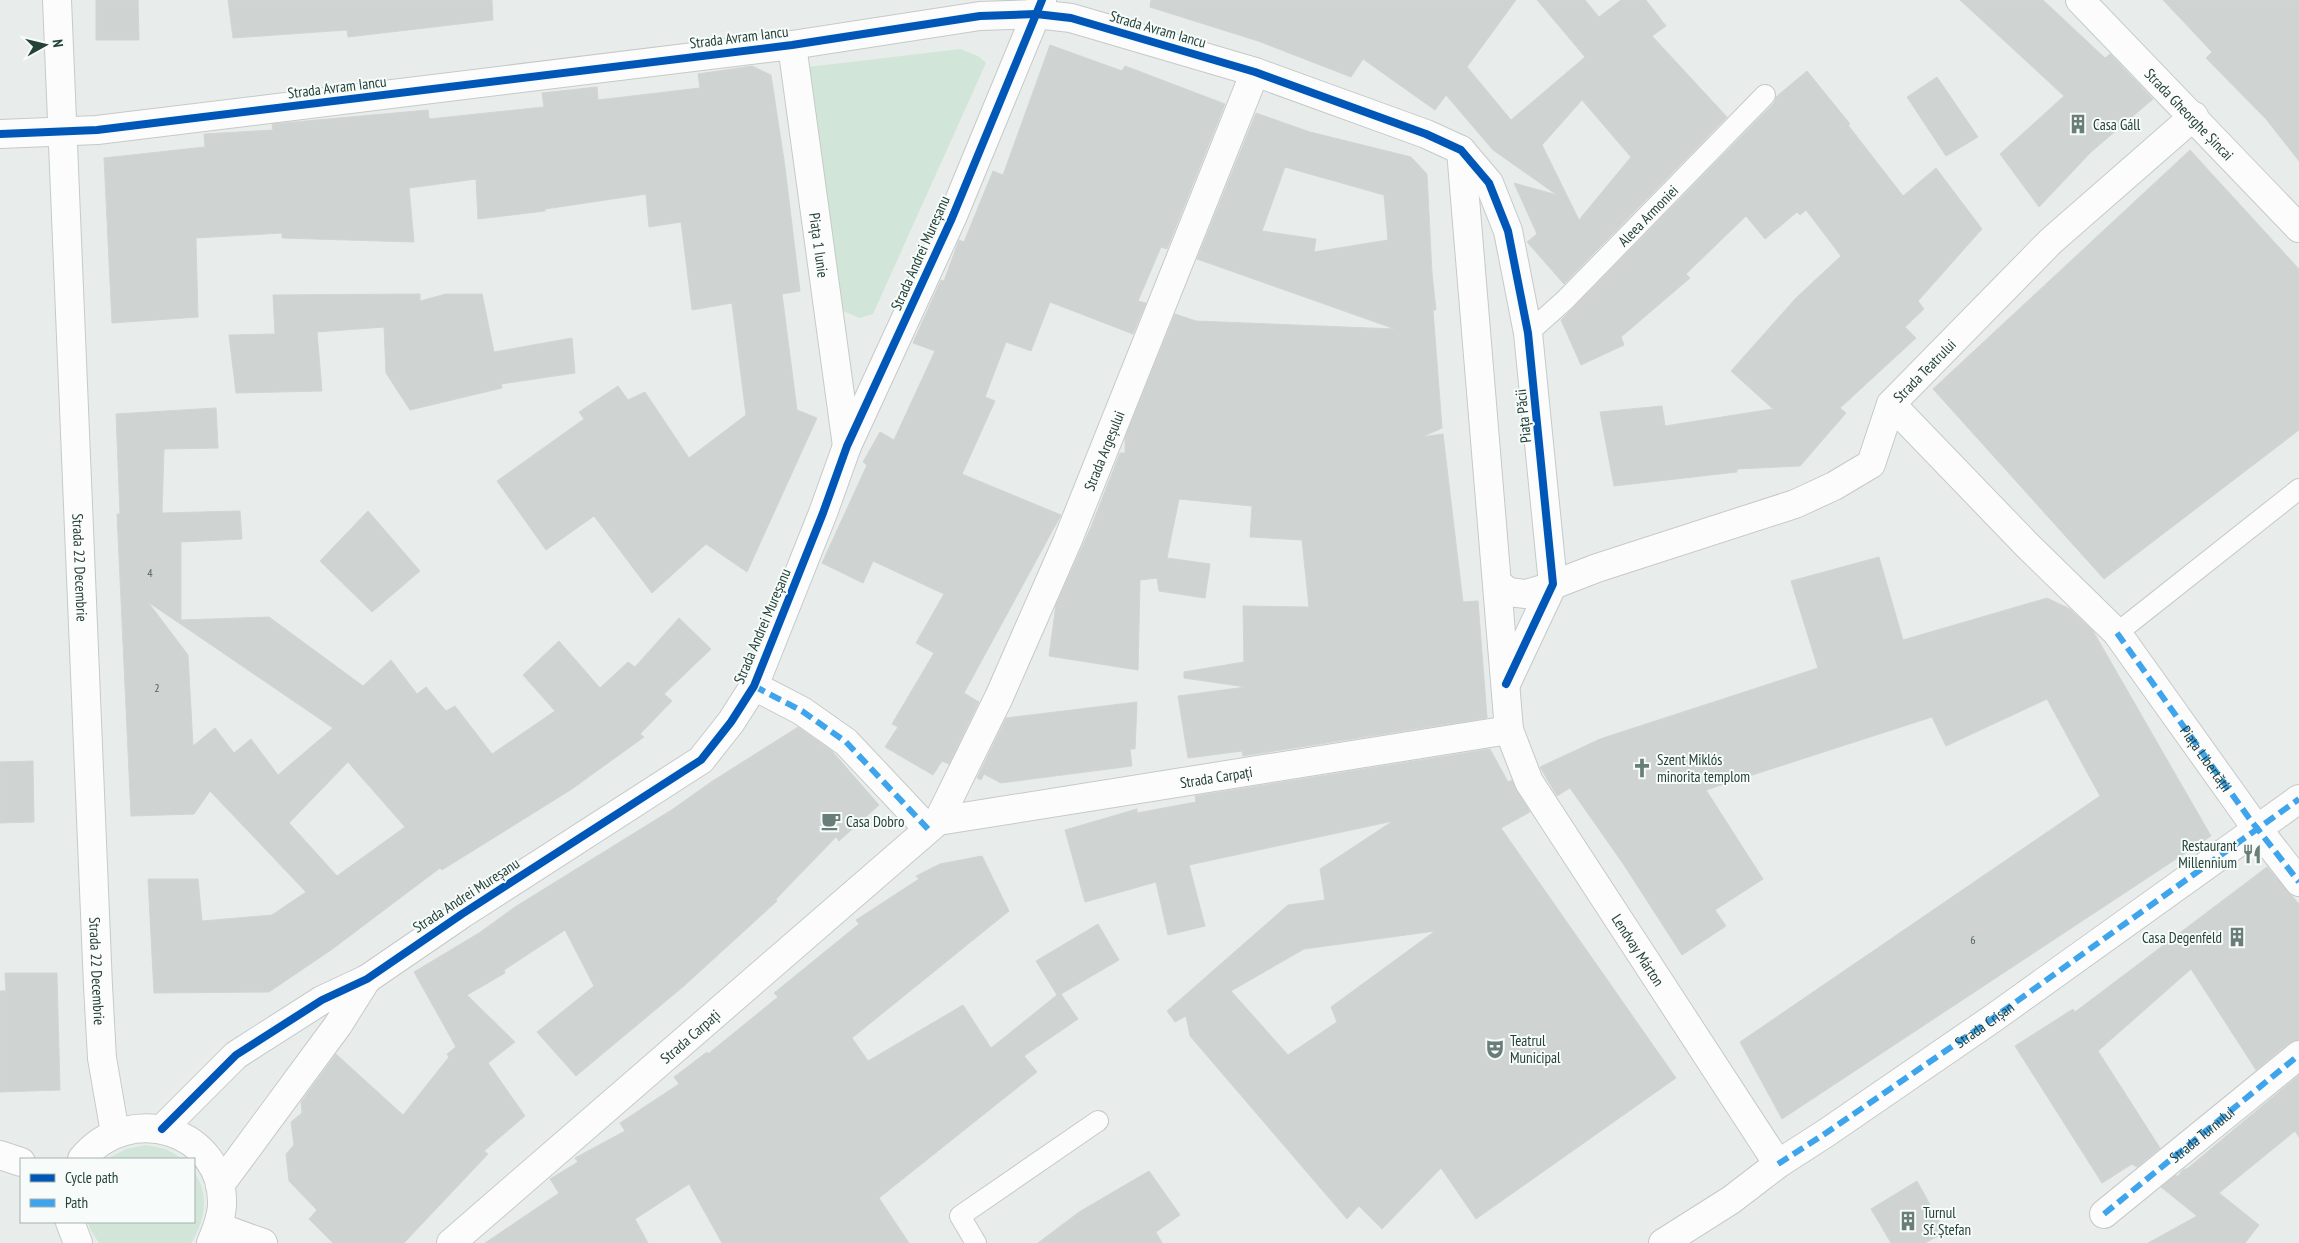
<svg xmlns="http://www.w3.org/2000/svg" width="2299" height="1243" font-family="'PT Sans Narrow',sans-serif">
  <rect width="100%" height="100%" fill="#e8edeb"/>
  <g fill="#d1e6d8">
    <polygon points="960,49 978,56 986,63 873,314 859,318 839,309 808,67"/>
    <polygon points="146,1145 166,1149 183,1159 107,1159 126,1149"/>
    <path d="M194,1172C210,1194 205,1222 191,1243H99L90,1229L88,1222H194Z"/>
  </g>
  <g fill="#cfd4d2" stroke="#d1d6d4" fill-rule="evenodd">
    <polygon points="96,0 138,0 139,40 96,40"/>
    <polygon points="228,0 492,0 493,20 348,37 347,30 233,38"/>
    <path d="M1151,0H1516L1467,67L1511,120L1585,57L1537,0H1585L1599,17L1621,0H1646L1666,26L1652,36L1727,117L1564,284L1527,242L1537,234L1514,183L1557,195L1493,150L1446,95L1435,110L1363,59L1351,77L1258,41L1150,7ZM1582,100L1631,157L1579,220L1542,145Z"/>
    <polygon points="1960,0 2043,0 2105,58 2110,54 2153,99 2091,152 2039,207 2000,154 2064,96"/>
    <polygon points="2163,0 2299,0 2299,161 2266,119 2206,58 2212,52"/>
    <polygon points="1050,45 1122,71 1125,66 1225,104 1167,249 1161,247 1138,301 1146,303 1133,334 1050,302 1031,351 1006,342 985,397 995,401 962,474 1061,515 964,693 979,702 949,764 942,761 933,775 885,747 898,727 892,724 934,653 916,643 944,594 873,561 863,583 822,563 867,465 863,462 880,432 894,440 935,351 913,343 941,280 944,281 959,240 964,242 993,171 1003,175"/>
    <polygon points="752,66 771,75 785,167 800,291 782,294 797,410 817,418 747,572 706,544 652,593 594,516 546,550 497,481 584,419 579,412 618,386 628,400 645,392 689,458 746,415 732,303 692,310 681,222 649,227 646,194 545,209 545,211 478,219 476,179 409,188 414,242 282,238 282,233 196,238 198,317 112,323 104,158 205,147 204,134 273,130 272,124 428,110 429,119 544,107 542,93 597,87 598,100 700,88 698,74"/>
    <polygon points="1807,71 1850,124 1848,125 1903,196 1936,168 1982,229 1918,301 1924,309 1905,327 1916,338 1840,408 1846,413 1800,466 1737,469 1737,472 1614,486 1600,412 1662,406 1665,426 1773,409 1731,371 1796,298 1841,256 1806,210 1800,215 1797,212 1765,239 1746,216 1686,274 1690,278 1621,337 1624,345 1581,365 1561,320 1774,103 1777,96"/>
    <polygon points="1937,77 1978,137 1946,156 1907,97"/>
    <path d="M1256,113L1310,132L1411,157L1427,174L1432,273L1436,310H1433L1442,428L1422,437L1443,434L1463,602L1478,601L1487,718L1243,756L1242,751L1188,758L1178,696L1246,687L1184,678V672L1244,662L1243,606L1309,607L1302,540L1250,537L1252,506L1179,499L1167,558L1210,564L1205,598L1159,591L1157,578L1140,580L1138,670L1049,656L1056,605L1091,527L1120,453H1125V438L1175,314L1196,321L1395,329L1197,259ZM1285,167L1384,195L1388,240L1314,252L1316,239L1262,231Z"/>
    <polygon points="2190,150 2299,269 2299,430 2104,579 1933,389"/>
    <polygon points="420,294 420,301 446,294 482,294 494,352 572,338 575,373 501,384 502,388 410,410 386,373 384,327 317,332 322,391 236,393 229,335 275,334 273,295"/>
    <path d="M216,408L218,448L164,449L162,513L240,511L242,539L181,542V620L269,617L363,686L391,660L417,694L426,687L446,711L455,706L492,754L555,711L523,675L559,641L600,688L628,662L635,667L679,618L711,649L664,694L672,701L640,734L644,737L572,789L442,870L440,868L331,950L269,992L154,993L148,879H198L202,921L272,915L306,892L210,791L194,814L131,816L117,514H120L116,414ZM148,602L182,625L333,728L278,775L251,739L234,753L215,728L193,746L188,655ZM348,762L405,827L337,876L289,823Z"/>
    <polygon points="368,511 420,571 372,612 320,561"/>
    <polygon points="1879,557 1903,640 2047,598 2070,609 2093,631 2211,836 1782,1119 1740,1042 2100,796 2047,699 1946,746 1932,717 1706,790 1763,879 1715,910 1726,926 1682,955 1624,865 1570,788 1557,796 1540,767 1600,739 1818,668 1791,581"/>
    <polygon points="1137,702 1135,749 1130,749 1132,766 1001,783 984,774 981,780 977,778 1006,718"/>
    <polygon points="798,727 832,751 879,805 839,841 836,837 776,899 777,901 684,986 576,1076 537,1032 594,986 565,930 504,970 505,973 467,995 515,1042 488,1063 525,1116 484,1151 488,1154 404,1243 333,1243 309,1219 317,1210 289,1181 286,1154 294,1145 291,1122 302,1113 301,1102 336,1054 403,1115 449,1057 447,1054 456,1047 414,972 479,933 515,907 673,809 711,782"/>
    <path d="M1490,749L1508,782L1512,780L1530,812L1501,828L1676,1078L1476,1219L1441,1168L1382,1229L1359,1206L1347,1219L1190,1036L1186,1016L1175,1022L1167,1011L1288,905L1325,900L1320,869L1393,821L1189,865L1205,926L1168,935L1156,882L1085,902L1065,830L1137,809V813L1196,802L1195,796ZM1435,931L1331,1007L1337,1022L1288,1055L1231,991L1304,949Z"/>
    <polygon points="33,761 34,822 0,823 0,762"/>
    <polygon points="982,856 1009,911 852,1038 868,1061 963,1005 991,1048 1057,995 1036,961 1098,924 1119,960 1061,994 1078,1019 1024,1056 1037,1072 879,1198 909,1243 722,1243 689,1184 635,1219 648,1243 485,1243 559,1193 550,1179 578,1162 575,1158 625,1131 620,1123 679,1084 674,1077 707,1052 708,1054 778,997 774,993 859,924 856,920 919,879 916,876 940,864"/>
    <polygon points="2267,867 2299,904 2299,1040 2289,1043 2256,1070 2191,969 2098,1051 2160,1148 2137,1167 2132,1164 2102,1183 2015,1046 2073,1009 2075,1012"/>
    <polygon points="5,973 57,973 60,1090 0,1092 0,991 6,991"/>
    <polygon points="2299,1075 2299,1137 2295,1131 2219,1193 2259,1225 2245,1243 2148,1243 2197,1216 2161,1187 2176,1175 2177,1177 2183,1170 2188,1168"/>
    <polygon points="1149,1171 1180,1215 1156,1232 1162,1243 1038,1243 1079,1212"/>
    <polygon points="1917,1181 1945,1232 1925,1243 1891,1243 1871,1209"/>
  </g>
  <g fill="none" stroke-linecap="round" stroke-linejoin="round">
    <defs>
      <g id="service">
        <path id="s1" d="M1528,333L1565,300L1765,95"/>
        <polyline points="2117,633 2299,489"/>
        <polyline points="976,1243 960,1216 1098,1121"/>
      </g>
      <g id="pedestrian">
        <path id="s2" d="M2117,633L2249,818L2299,882"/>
        <polyline points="754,686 802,711 846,742 928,829"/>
        <path id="s3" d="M1778,1164L1826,1133L1992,1019L2299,799"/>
        <path id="s4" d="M2104,1214L2299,1055"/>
      </g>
      <g id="minor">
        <path id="s5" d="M792,45L847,446"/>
        <polyline points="0,134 97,130 792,45 980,16 1036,14 1071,18 1255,72 1426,134 1461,150 1489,183 1508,231 1528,333 1553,584 1506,684"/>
        <path id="s6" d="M1461,150L1509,730L1529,782L1778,1164L1731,1200L1663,1243"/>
        <polyline points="1891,404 2027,545 2117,633"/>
        <path id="s7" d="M1498,584L1509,592L1526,594L1540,590L1597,568L1795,504L1834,486L1871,464L1891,404L2051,241L2194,116"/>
        <path id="s8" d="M938,821L999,697L1067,542L1255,72"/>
        <path id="s9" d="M451,1243L938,821L1509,730"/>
      </g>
      <g id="tertiary">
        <polyline points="162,1129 236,1055 322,1000 367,979 462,914 701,760 731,722 754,686 823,513 847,446 952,218 1042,0"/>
        <polyline points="0,1155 21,1162"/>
        <polyline points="220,1185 338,1025 367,979"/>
        <polyline points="218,1227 263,1243"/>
      </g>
      <g id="secondary">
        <path id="s10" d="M57,0L98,986L102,1058L115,1133"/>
        <path id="s11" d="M2080,0L2299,228"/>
        <path d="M82,1159C129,1101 225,1130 222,1206C221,1220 216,1231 211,1243"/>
        <polyline points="70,1222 78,1243"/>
      </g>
    </defs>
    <use href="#service" stroke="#c5cac8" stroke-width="22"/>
    <use href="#pedestrian" stroke="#c5cac8" stroke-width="30"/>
    <use href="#minor" stroke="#c5cac8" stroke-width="30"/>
    <use href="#tertiary" stroke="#c5cac8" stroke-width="30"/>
    <use href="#secondary" stroke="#c3cbc8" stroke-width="30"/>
    <use href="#service" stroke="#fcfcfc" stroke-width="20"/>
    <use href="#pedestrian" stroke="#fcfcfc" stroke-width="28"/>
    <use href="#minor" stroke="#fcfcfc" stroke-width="28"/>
    <use href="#tertiary" stroke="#fcfcfc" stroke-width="28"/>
    <use href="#secondary" stroke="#fcfcfc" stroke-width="28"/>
    <g stroke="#3ea4ec" stroke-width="6" stroke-dasharray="12 6" stroke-linecap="butt">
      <polyline points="2117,633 2249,818 2299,882"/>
      <polyline points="754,686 802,711 846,742 928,829"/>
      <polyline points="1778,1164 1826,1133 1992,1019 2299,799"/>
      <polyline points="2104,1214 2299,1055"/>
    </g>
    <defs>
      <g id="cycleway">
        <polyline points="0,134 97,130 792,45 980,16 1036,14 1071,18 1255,72 1426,134 1461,150 1489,183 1508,231 1528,333 1553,584 1506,684"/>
        <polyline points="162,1129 236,1055 322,1000 367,979 462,914 701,760 731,722 754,686 823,513 847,446 952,218 1042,0"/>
      </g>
    </defs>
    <use href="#cycleway" stroke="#f7fbf9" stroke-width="11"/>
    <use href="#cycleway" stroke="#0057b8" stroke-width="8"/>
  </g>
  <defs>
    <symbol id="building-bare" viewBox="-9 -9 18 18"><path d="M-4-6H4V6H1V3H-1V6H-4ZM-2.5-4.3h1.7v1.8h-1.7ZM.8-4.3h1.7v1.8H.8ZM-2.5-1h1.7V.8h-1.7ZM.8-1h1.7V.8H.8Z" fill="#697e78" stroke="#f7fbf9" stroke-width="2.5" paint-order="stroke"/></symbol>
    <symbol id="church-bare" viewBox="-9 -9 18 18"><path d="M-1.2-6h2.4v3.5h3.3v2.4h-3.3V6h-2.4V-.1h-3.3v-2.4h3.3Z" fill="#697e78" stroke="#f7fbf9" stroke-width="2.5" paint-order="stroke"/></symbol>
    <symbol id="cafe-bare" viewBox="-9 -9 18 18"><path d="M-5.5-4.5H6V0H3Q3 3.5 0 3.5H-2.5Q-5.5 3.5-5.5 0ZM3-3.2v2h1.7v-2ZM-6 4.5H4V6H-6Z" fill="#697e78" stroke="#f7fbf9" stroke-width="2.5" paint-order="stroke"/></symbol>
    <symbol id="restaurant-bare" viewBox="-9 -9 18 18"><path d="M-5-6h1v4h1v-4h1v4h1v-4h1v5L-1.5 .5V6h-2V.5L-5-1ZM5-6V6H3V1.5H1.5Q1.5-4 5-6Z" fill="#697e78" stroke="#f7fbf9" stroke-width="2.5" paint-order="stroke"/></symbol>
    <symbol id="theatre-bare" viewBox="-9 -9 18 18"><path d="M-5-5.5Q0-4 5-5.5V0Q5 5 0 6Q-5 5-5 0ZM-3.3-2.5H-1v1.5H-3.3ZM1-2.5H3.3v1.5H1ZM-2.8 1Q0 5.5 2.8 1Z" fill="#697e78" stroke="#f7fbf9" stroke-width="2.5" paint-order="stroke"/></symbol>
  </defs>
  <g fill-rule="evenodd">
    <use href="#building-bare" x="2064" y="110" width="28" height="28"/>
    <use href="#church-bare" x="1628" y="754" width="28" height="28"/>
    <use href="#cafe-bare" x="817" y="807" width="28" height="28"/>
    <use href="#restaurant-bare" x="2238" y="840" width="28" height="28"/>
    <use href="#building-bare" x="2223" y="923" width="28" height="28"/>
    <use href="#theatre-bare" x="1481" y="1035" width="28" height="28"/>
    <use href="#building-bare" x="1894" y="1207" width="28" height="28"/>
  </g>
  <g text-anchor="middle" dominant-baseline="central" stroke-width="4" stroke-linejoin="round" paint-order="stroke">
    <g font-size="12" fill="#506761">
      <text x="150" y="572">4</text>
      <text x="157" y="687">2</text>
      <text x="1973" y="939">6</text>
    </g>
    <g font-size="15" fill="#24423a" stroke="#f7fbf9">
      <text transform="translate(1158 29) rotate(16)">Strada Avram Iancu</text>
      <text transform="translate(739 37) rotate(-7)">Strada Avram Iancu</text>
      <text transform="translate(337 87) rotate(-7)">Strada Avram Iancu</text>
      <text stroke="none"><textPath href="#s11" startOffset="158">Strada Gheorghe Șincai</textPath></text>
      <text stroke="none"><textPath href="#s1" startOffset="168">Aleea Armoniei</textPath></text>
      <text stroke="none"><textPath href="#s5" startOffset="202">Piața 1 Iunie</textPath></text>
      <text transform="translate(920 253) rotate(-66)">Strada Andrei Mureșanu</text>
      <text stroke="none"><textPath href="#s7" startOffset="511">Strada Teatrului</textPath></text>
      <text transform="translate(1523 416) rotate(-96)">Piața Păcii</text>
      <text stroke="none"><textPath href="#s8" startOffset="406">Strada Argeșului</textPath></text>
      <text stroke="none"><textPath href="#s10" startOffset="568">Strada 22 Decembrie</textPath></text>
      <text transform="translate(762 626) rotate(-67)">Strada Andrei Mureșanu</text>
      <text stroke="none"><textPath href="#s2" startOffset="154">Piața Libertății</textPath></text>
      <text stroke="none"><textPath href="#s9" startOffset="926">Strada Carpați</textPath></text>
      <text transform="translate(466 895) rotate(-33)">Strada Andrei Mureșanu</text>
      <text stroke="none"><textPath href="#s6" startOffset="838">Lendvay Márton</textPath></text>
      <text stroke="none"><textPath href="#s10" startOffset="972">Strada 22 Decembrie</textPath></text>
      <text stroke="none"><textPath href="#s3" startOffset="249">Strada Crișan</textPath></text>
      <text stroke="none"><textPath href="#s9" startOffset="316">Strada Carpați</textPath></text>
      <text stroke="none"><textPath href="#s4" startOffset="126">Strada Turnului</textPath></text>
    </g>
    <g font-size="15" fill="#24423a" stroke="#f7fbf9" text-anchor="start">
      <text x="2093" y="124">Casa Gáll</text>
      <text x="1657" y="759">Szent Miklós<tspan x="1657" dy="17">minorita templom</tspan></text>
      <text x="846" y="821">Casa Dobro</text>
      <text x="2237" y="845" text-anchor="end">Restaurant<tspan x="2237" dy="17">Millennium</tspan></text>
      <text x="2222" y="937" text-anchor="end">Casa Degenfeld</text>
      <text x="1510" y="1040">Teatrul<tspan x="1510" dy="17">Municipal</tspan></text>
      <text x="1923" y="1212">Turnul<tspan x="1923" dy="17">Sf. Ștefan</tspan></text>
    </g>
  </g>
  <rect x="20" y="1158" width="175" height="65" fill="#f7fbf9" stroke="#a3b1ad"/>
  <rect x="30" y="1174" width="25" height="8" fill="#0057b8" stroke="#a3b1ad"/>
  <text x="65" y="1183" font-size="15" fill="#24423a">Cycle path</text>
  <rect x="30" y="1199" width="25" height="8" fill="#3ea4ec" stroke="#a3b1ad"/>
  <text x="65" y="1208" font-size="15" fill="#24423a">Path</text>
  <g transform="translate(45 45) rotate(82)" stroke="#f7fbf9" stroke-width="4" paint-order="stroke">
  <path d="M0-4L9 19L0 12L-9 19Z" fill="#24423a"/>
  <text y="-8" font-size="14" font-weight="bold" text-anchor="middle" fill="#24423a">N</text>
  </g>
</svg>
